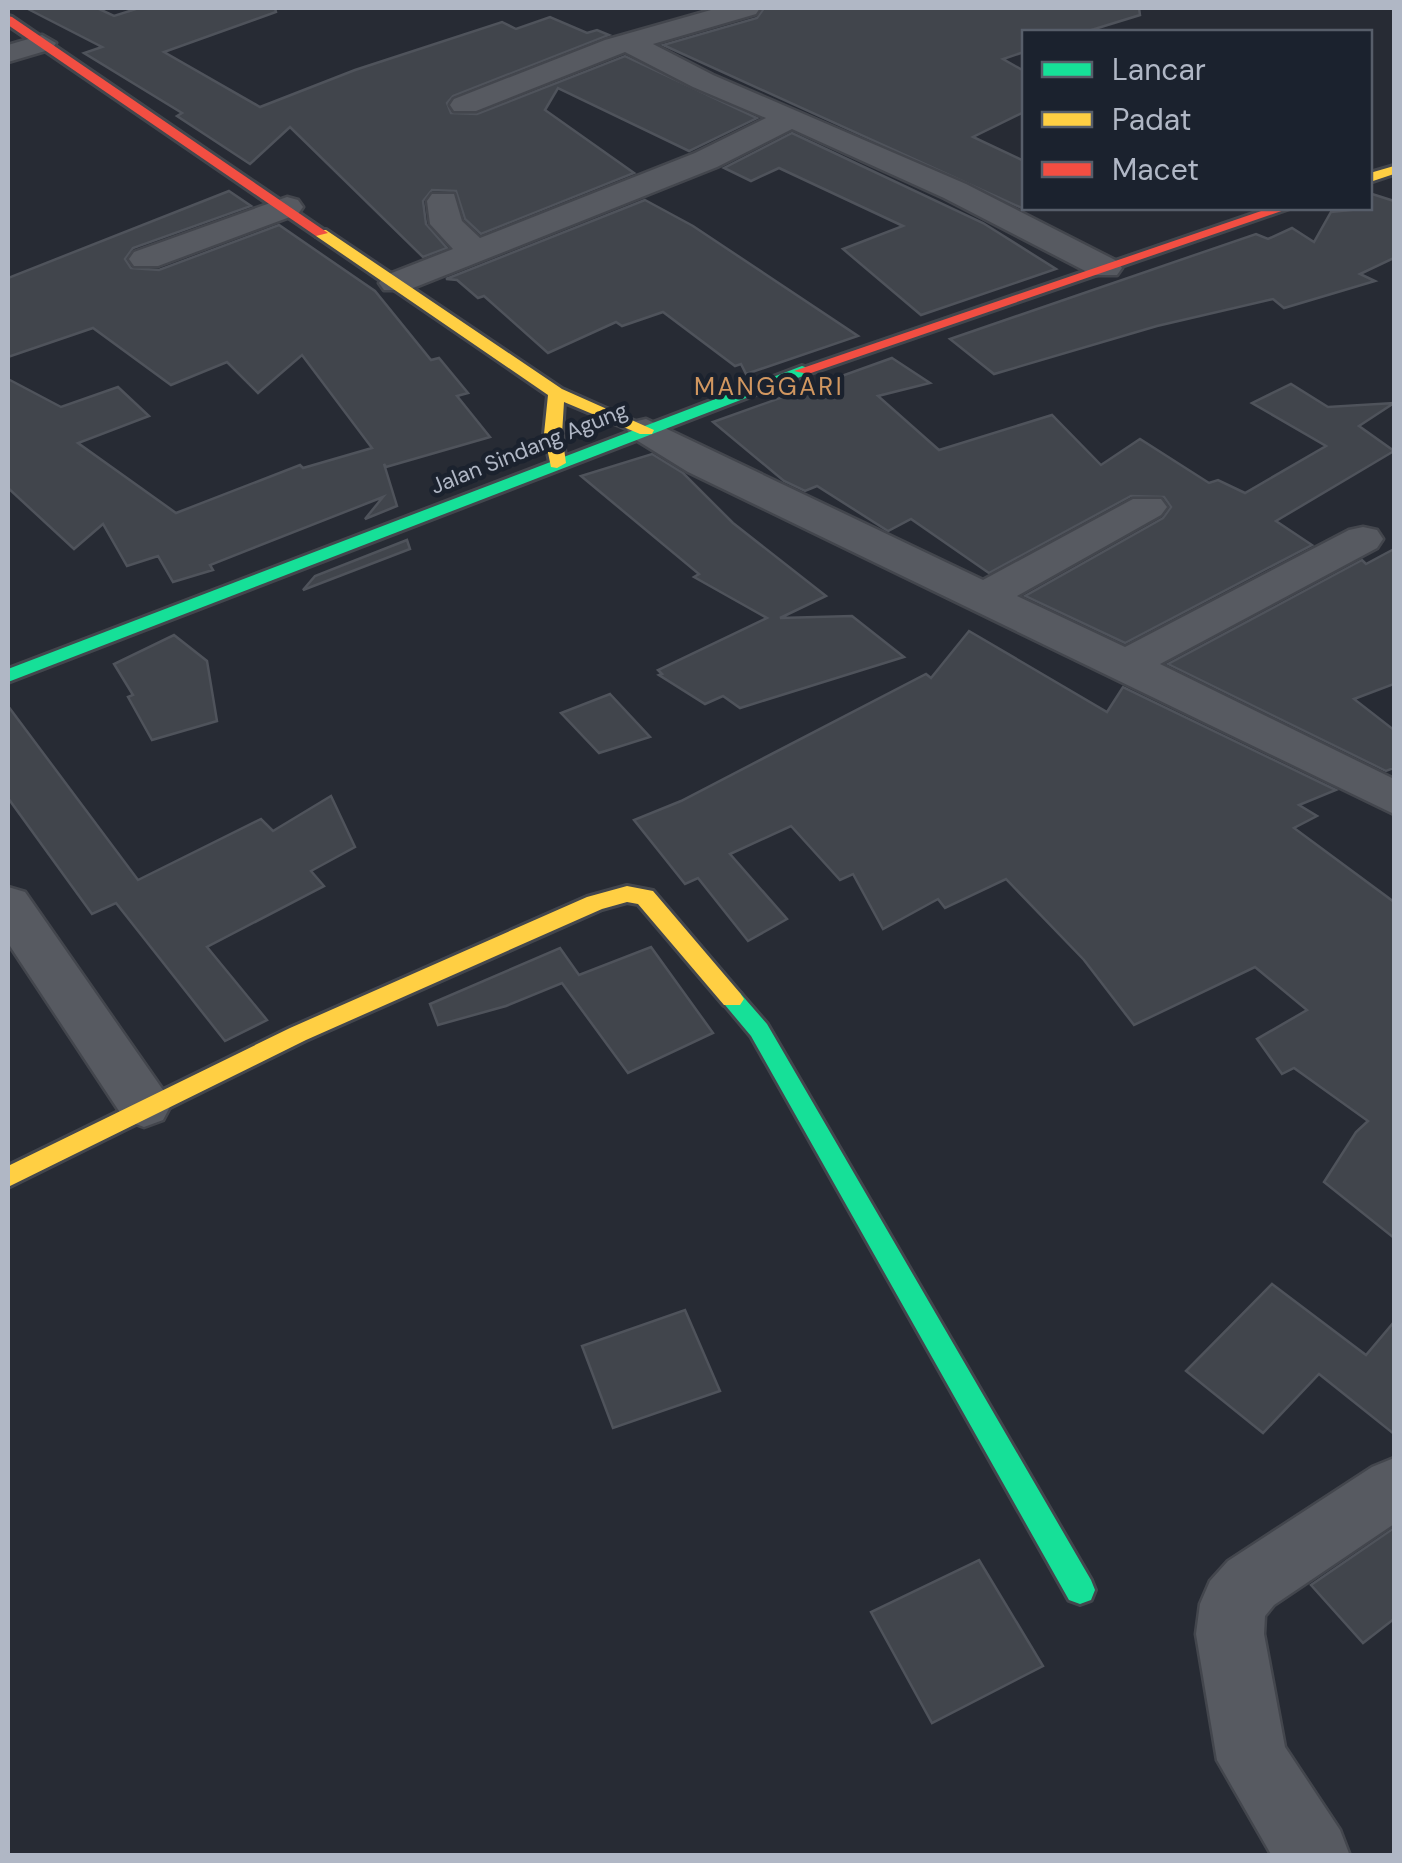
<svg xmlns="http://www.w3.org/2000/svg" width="1402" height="1863" font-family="'DM Sans',sans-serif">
  <rect width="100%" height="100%" fill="#272b34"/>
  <g fill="#41454c" stroke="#4f535b" stroke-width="2.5">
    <polygon points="26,8 97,8 114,16 139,8 275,8 276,12 164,52 260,107 355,70 502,22 516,29 550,17 587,33 597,30 609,35 453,96 447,103 451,113 477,114 625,56 757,118 689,151 558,88 545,110 634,173 481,234 465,219 456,191 432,190 423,201 426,224 447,248 423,257 290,127 250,164 177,116 182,113 84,53 102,47"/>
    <polygon points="764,8 1139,8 1140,15 1085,32 1024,32 1024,52 1003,59 1024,71 1024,112 973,137 1024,161 1024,209 663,45 757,18"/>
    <polygon points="792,133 983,223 1056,269 921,315 843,249 903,226 779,168 751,181 724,168"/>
    <polygon points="229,191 251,206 133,248 125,259 131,268 159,270 279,225 375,291 431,360 439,358 468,393 457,396 490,437 386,467 384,464 397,506 365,519 383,497 210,565 213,570 173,582 158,556 127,566 103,524 74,549 8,488 8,379 61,407 118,387 149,416 78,443 176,513 300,465 303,468 372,448 302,355 258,393 227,362 171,385 93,328 8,357 8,278"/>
    <polygon points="1372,194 1394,201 1394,258 1360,274 1375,281 1284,308 1273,299 1157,326 994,374 950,339 1256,234 1268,239 1292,228 1314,242 1331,212 1370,208"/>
    <polygon points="645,200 693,226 858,336 746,374 741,364 735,366 663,312 622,326 616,322 548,353 484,296 478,298 457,280 446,279"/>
    <polygon points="892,358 930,383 878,396 939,450 1052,415 1101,465 1140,439 1209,483 1218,480 1245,493 1326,446 1252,403 1291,384 1328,407 1394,403 1359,426 1394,451 1276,521 1312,545 1125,643 1025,596 1163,518 1171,507 1164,497 1131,496 989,573 911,519 888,531 817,486 805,491 784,481 713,422"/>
    <polygon points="652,454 683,473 733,523 826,596 780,618 852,616 904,657 740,708 723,696 705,704 659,675 662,674 658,670 767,618 694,577 699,574 581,476"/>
    <polygon points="407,540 410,549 303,590 315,576"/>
    <polygon points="1394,549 1394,684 1354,699 1394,730 1394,768 1386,771 1168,664 1362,560 1366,564"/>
    <polygon points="969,631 1107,712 1123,687 1336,790 1299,805 1317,816 1294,828 1394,902 1394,1238 1324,1182 1356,1132 1368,1121 1294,1068 1282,1074 1257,1039 1307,1010 1255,967 1134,1025 1084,960 1006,879 945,908 938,899 883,929 853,874 840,880 791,826 730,854 787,919 748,941 698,878 685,884 634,820 681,801 926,674 931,678"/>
    <polygon points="174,635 207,661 217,721 152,740 128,697 133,695 114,664"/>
    <polygon points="610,694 650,737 599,753 561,713"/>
    <polygon points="8,706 138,880 261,819 273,831 331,796 355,847 311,871 324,886 207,947 267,1020 225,1041 116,903 92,914 8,798"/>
    <polygon points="651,947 713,1033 628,1073 562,983 506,1006 438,1025 430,1004 560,948 579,975"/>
    <polygon points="1272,1284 1366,1355 1394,1322 1394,1434 1319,1374 1263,1433 1186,1371"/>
    <polygon points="685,1310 720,1391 613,1428 582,1346"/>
    <polygon points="1394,1528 1394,1619 1363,1643 1311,1585"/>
    <polygon points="979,1560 1043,1666 932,1723 871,1612"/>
  </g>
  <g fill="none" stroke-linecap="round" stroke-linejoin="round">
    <defs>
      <g id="street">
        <polygon points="718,8 760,8 756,14 653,44 713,75 966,184 1117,261 1122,268 1117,275 1093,275 944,198 792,129 717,167 408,290 384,290 379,283 384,276 453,249 430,224 427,201 432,194 454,194 462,221 480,238 695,153 766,118 693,87 625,52 476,111 454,111 450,105 454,99 605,40"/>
        <polygon points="42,35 56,43 52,49 8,62 8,45"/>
        <polygon points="287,197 298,200 303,207 298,214 158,266 134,266 129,259 134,252"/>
        <polygon points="646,419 983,580 1133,499 1161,499 1167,507 1161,515 1017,596 1125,647 1349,530 1363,527 1377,530 1383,539 1377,548 1160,664 1394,779 1394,814 688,472 633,438 627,430 633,422"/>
        <polygon points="8,887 25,892 163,1090 171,1105 163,1120 144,1127 125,1120 8,943"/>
        <polygon points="1394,1458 1394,1524 1274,1605 1265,1616 1264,1634 1285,1747 1340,1830 1350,1856 1272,1856 1217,1760 1196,1634 1200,1604 1210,1581 1228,1561 1372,1467"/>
      </g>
      <g id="fast">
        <polygon points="802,366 808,368 808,374 8,682 8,669"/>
        <polygon points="732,990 740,993 767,1024 1091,1580 1095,1590 1091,1600 1080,1604 1069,1600 751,1036 720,999 724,993"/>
      </g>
      <g id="slow">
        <polygon points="1394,166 1394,174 1370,182 1370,173"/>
        <polygon points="316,230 326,230 562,389 654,430 652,434 640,434 564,402 562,434 566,463 557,468 551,467 544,434 548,395 316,236"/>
        <polygon points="627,886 653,891 740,993 744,999 740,1005 724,1005 638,904 627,902 602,909 306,1040 8,1187 8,1166 290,1028 587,897"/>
      </g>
      <g id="jam">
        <polygon points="8,16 12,17 328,233 316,236 8,25"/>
        <polygon points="1270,208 1290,208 808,374 794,371"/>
      </g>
    </defs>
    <use href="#street" stroke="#43464d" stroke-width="5"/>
    <use href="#fast" stroke="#43464d" stroke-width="6"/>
    <use href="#slow" stroke="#43464d" stroke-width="6"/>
    <use href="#jam" stroke="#43464d" stroke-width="6"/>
    <use href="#street" fill="#575a61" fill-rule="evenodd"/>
    <use href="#fast" fill="#16e098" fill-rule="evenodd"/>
    <use href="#slow" fill="#ffcf43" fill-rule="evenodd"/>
    <use href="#jam" fill="#f24e42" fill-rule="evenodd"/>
  </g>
  <g text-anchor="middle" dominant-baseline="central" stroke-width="9" stroke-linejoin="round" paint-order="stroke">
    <g font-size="22" fill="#b0b7c5" stroke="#1b222e">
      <text transform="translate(529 448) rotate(-22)">Jalan Sindang Agung</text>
    </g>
    <g font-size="25" letter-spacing="2.5" fill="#d19760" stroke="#1b222e">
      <text x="769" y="386">MANGGARI</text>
    </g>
  </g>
  <rect width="1402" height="1863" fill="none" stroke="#b0b7c5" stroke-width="20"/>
  <rect x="1022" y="30" width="350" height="180" fill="#1b222e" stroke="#575e6a" stroke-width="2.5"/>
  <rect x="1042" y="62" width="50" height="15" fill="#16e098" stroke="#575e6a" stroke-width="2.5"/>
  <text x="1112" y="80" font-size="30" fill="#b0b7c5">Lancar</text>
  <rect x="1042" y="112" width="50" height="15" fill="#ffcf43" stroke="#575e6a" stroke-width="2.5"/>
  <text x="1112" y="130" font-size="30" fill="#b0b7c5">Padat</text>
  <rect x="1042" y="162" width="50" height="15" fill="#f24e42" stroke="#575e6a" stroke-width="2.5"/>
  <text x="1112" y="180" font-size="30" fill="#b0b7c5">Macet</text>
</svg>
